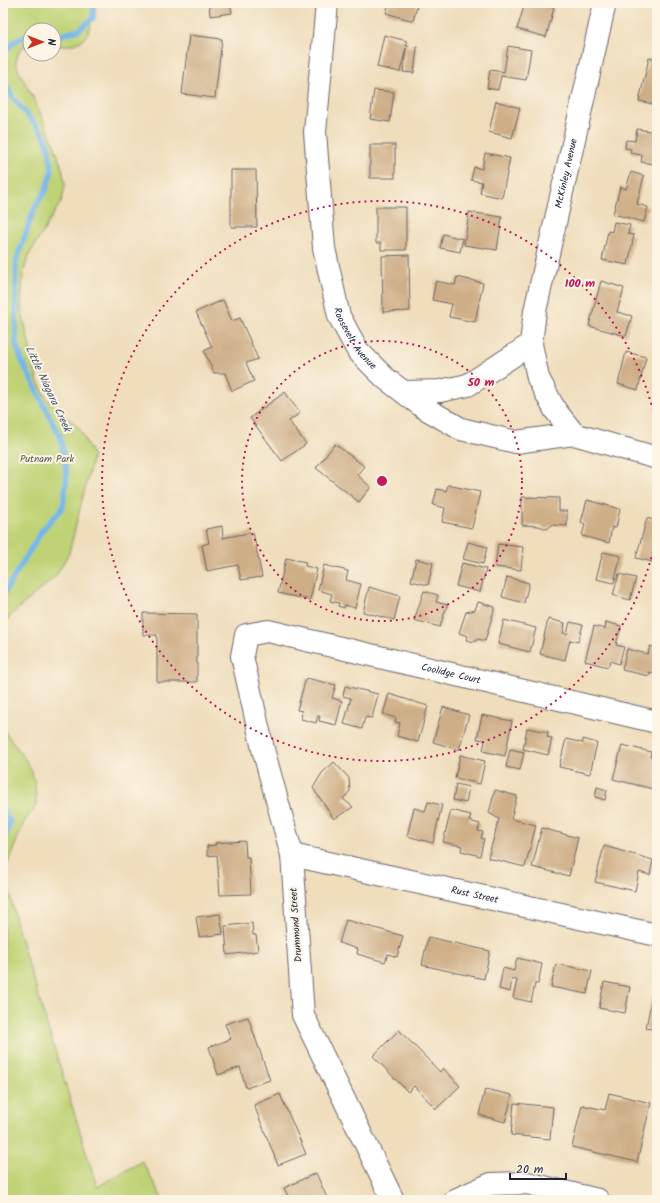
<svg xmlns="http://www.w3.org/2000/svg" width="660" height="1203" font-family="Kalam,sans-serif">
  <rect width="100%" height="100%" fill="#fcf5e5"/>
  <filter id="ink" filterUnits="userSpaceOnUse"><feTurbulence type="fractalNoise" baseFrequency=".025" numOctaves="2"/><feDisplacementMap in="SourceGraphic" scale="8" xChannelSelector="R" yChannelSelector="G"/><feConvolveMatrix kernelMatrix="1 2 1 2 8 2 1 2 1" color-interpolation-filters="sRGB"/></filter>
  <filter id="wash" filterUnits="userSpaceOnUse"><feTurbulence type="fractalNoise" baseFrequency=".012" numOctaves="4" result="noise"/><feDisplacementMap in="SourceGraphic" scale="16" xChannelSelector="R" yChannelSelector="G"/><feGaussianBlur stdDeviation="0.9" result="paint"/><feColorMatrix in="noise" values="0 0 0 0 0 0 0 0 0 0 0 0 0 0 0 0 0 1.4 0 .05"/><feComposite in="paint" operator="in"/></filter>
  <g filter="url(#wash)">
    <rect width="100%" height="100%" fill="#efddbb"/>
    <g fill="#bfd376" stroke="#707a58">
      <path d="M3,3H94C91,35 88,46 54,46V30H30V46H25L19,51L16,62L19,72L34,99L54,144L62,168L65,185L62,200L29,255L23,274L21,307L37,380L47,399L79,428L93,456L69,553L56,576L12,614L3,624Z"/>
      <path d="M3,728C13,745 29,759 34,779C36,788 36,798 36,807L25,820L5,870L17,927L97,1187L142,1161L163,1200H3Z"/>
    </g>
    <g fill="none" stroke-linecap="round" stroke-linejoin="round">
      <g stroke="#75b6ea" stroke-width="5.5">
        <polyline points="54,37 79,30 93,18 94,3"/>
        <path d="M3,58C7,46 17,37 30,36"/>
        <polyline points="3,74 5,83 13,98 44,135 49,149 52,170 46,190 34,209 16,262 16,344 22,361 61,439 67,476 63,507 43,529 3,595"/>
        <polyline points="3,809 10,822 3,844"/>
      </g>
    </g>
    <g id="blocks">
      <g fill="#ceae86">
        <polygon points="209,3 230,3 232,13 210,16"/>
        <polygon points="389,3 418,3 413,21 386,13"/>
        <polygon points="525,3 535,3 554,8 546,37 517,29"/>
        <polygon points="189,35 222,39 215,98 182,94"/>
        <polygon points="384,35 407,41 406,46 417,47 414,73 403,72 406,48 400,72 377,67"/>
        <polygon points="508,46 531,50 526,80 501,76 498,90 487,88 490,70 504,72"/>
        <polygon points="649,58 657,59 657,105 639,101"/>
        <polygon points="374,90 394,92 390,122 370,119"/>
        <polygon points="496,101 520,108 512,138 489,132"/>
        <polygon points="637,129 657,132 657,153 654,164 641,162 642,155 630,153 631,149 625,148 626,140 635,141"/>
        <rect x="370" y="145" width="25" height="33"/>
        <polygon points="485,153 510,158 502,198 480,193 482,182 471,180 474,167 482,169"/>
        <polygon points="231,170 256,170 257,227 231,227"/>
        <polygon points="631,172 644,176 637,204 648,207 644,222 613,214 620,187 626,189"/>
        <polygon points="376,207 406,207 406,250 381,250 381,243 376,243"/>
        <polygon points="469,212 502,217 497,250 464,245"/>
        <polygon points="614,222 630,225 628,234 634,235 628,265 602,260 608,231 612,232"/>
        <polygon points="443,234 463,239 460,252 440,248"/>
        <polygon points="409,255 410,311 383,312 382,256"/>
        <polygon points="457,277 483,283 475,322 449,317 452,304 432,300 436,281 455,285"/>
        <polygon points="601,281 624,288 617,312 632,316 626,336 589,326"/>
        <polygon points="223,300 232,321 240,318 258,359 246,363 254,381 232,391 225,373 214,373 204,351 212,347 196,312"/>
        <polygon points="626,352 646,357 638,390 618,384"/>
        <polygon points="285,392 300,413 289,421 306,444 282,461 250,418"/>
        <polygon points="335,444 364,466 357,475 371,487 359,502 316,468"/>
        <polygon points="448,485 480,492 472,528 442,522 445,508 433,505 437,489 446,491"/>
        <polygon points="522,497 559,498 559,511 567,511 567,526 552,525 547,529 539,526 522,525"/>
        <polygon points="587,500 620,509 616,528 612,527 609,543 582,536 585,524 581,522"/>
        <polygon points="655,514 657,514 657,563 636,558 647,518 653,520"/>
        <polygon points="222,526 223,538 253,532 262,577 241,580 238,565 207,571 202,545 209,543 206,529"/>
        <polygon points="468,542 487,547 483,564 463,559"/>
        <polygon points="498,544 523,547 521,570 495,567"/>
        <polygon points="603,552 621,556 614,583 596,579"/>
        <polygon points="286,558 306,562 305,566 317,569 310,600 278,593"/>
        <polygon points="416,559 433,563 428,585 411,581"/>
        <polygon points="462,563 486,569 480,592 456,586"/>
        <polygon points="324,565 348,571 346,580 361,584 355,608 345,605 344,608 338,606 339,603 330,601 332,594 318,590"/>
        <polygon points="619,574 636,578 630,600 613,595"/>
        <polygon points="507,577 529,583 524,603 502,597"/>
        <polygon points="369,587 400,596 394,620 363,612"/>
        <polygon points="424,591 438,595 436,602 447,605 440,627 414,620"/>
        <polygon points="478,602 495,607 485,641 478,639 474,642 466,640 468,636 459,633 466,612 475,610"/>
        <polygon points="143,613 197,614 197,682 157,682 157,635 143,635"/>
        <polygon points="548,619 565,623 563,633 567,634 570,622 583,625 578,642 570,640 565,660 540,654"/>
        <polygon points="504,620 536,628 530,652 498,644"/>
        <polygon points="606,622 621,626 616,645 624,647 619,664 610,661 608,667 585,661 594,626 605,629"/>
        <polygon points="650,646 657,648 657,678 655,677 656,674 650,672 649,676 622,670 627,649 648,654"/>
        <polygon points="306,678 336,685 332,698 342,701 336,725 319,721 320,716 318,716 316,723 301,719 302,711 297,710"/>
        <polygon points="345,686 378,694 372,718 365,717 362,729 344,724 351,698 343,696"/>
        <polygon points="389,694 428,706 418,742 397,736 400,723 395,722 396,718 383,714"/>
        <polygon points="443,707 469,715 459,750 433,742"/>
        <polygon points="482,715 512,721 505,756 483,751 485,740 477,739"/>
        <polygon points="527,728 548,732 547,737 552,738 548,755 523,749"/>
        <polygon points="566,739 583,743 583,739 597,743 590,774 559,767"/>
        <polygon points="622,745 651,752 650,757 657,759 657,790 613,779"/>
        <polygon points="510,749 524,752 520,770 506,767"/>
        <polygon points="460,755 485,761 480,784 455,778"/>
        <polygon points="334,762 349,778 350,791 343,799 353,807 334,819 313,788 322,773"/>
        <polygon points="456,784 469,787 466,803 453,800"/>
        <polygon points="597,787 607,790 605,800 595,797"/>
        <polygon points="495,790 517,796 511,819 536,825 525,867 488,858 499,819 489,813"/>
        <polygon points="428,802 442,805 433,843 407,836 414,808 425,811"/>
        <polygon points="451,810 471,815 469,821 480,824 478,831 483,832 481,838 484,839 480,856 461,851 462,846 443,842"/>
        <polygon points="542,828 578,838 569,876 532,867"/>
        <polygon points="245,841 246,857 249,857 251,894 220,895 217,855 207,856 207,846 216,845 215,843"/>
        <polygon points="604,846 653,860 650,875 639,872 635,891 595,882"/>
        <polygon points="220,914 223,934 199,937 196,917"/>
        <polygon points="346,920 403,936 397,957 388,954 385,962 357,954 358,949 339,943"/>
        <polygon points="252,923 253,935 256,935 258,951 227,955 225,926"/>
        <polygon points="428,937 490,951 484,979 422,965"/>
        <polygon points="517,958 542,964 538,984 535,984 531,1002 513,998 517,980 512,979 510,992 499,989 503,968 514,971"/>
        <polygon points="556,964 592,971 587,994 551,987"/>
        <polygon points="604,982 630,987 625,1013 599,1008"/>
        <polygon points="652,996 657,997 657,1030 646,1028"/>
        <polygon points="248,1017 270,1080 246,1088 240,1067 218,1075 209,1047 231,1039 225,1024"/>
        <polygon points="399,1030 440,1072 443,1068 460,1086 436,1109 414,1086 408,1092 373,1056"/>
        <polygon points="485,1089 512,1095 505,1122 479,1115"/>
        <polygon points="609,1093 651,1103 637,1162 572,1147 582,1105 605,1110"/>
        <polygon points="280,1094 306,1154 278,1165 254,1105"/>
        <polygon points="514,1103 553,1107 550,1139 511,1135"/>
        <polygon points="316,1173 328,1200 290,1200 284,1188"/>
      </g>
    </g>
  </g>
  <g filter="url(#ink)">
    <use href="#blocks" fill-opacity="0" stroke="#6a6368" stroke-width="1"/>
    <g fill="none" stroke-linecap="round" stroke-linejoin="round">
      <defs>
        <g id="minor">
          <path id="s1" d="M327,3L315,132L324,248L339,316L358,351L385,378L423,407L461,429L516,442L574,434L657,458"/>
          <polyline points="404,392 440,391 468,385 531,344"/>
          <path id="s2" d="M574,434L555,410L538,378L531,344L535,311L605,3"/>
          <path id="s3" d="M292,855L657,935"/>
          <path id="s4" d="M393,1200L303,1015L292,855L263,749L242,656L246,635L268,631L657,722"/>
          <polyline points="455,1200 491,1184 527,1183 598,1200"/>
        </g>
      </defs>
      <use href="#minor" stroke="#6a6368" stroke-width="24"/>
      <use href="#minor" stroke="#fff" stroke-width="22"/>
    </g>
  </g>
  <g fill="none" stroke="#c2185b" stroke-width="2" stroke-dasharray="2 4">
    <circle cx="382" cy="481" r="140"/>
    <path d="M657 534A280 280 0 1 1 657 428"/>
  </g>
  <g text-anchor="middle" dominant-baseline="central" stroke-width="4" stroke-linejoin="round" paint-order="stroke">
    <g font-size="10" fill="#22223b" stroke="#fcf5e5">
      <text stroke="none"><textPath href="#s2" startOffset="276">McKinley Avenue</textPath></text>
      <text stroke="none"><textPath href="#s1" startOffset="343">Roosevelt Avenue</textPath></text>
      <text stroke="none"><textPath href="#s4" startOffset="803">Coolidge Court</textPath></text>
      <text stroke="none"><textPath href="#s3" startOffset="187">Rust Street</textPath></text>
      <text transform="translate(296 925) rotate(-94)">Drummond Street</text>
    </g>
    <g font-size="10" fill="#51574d" stroke="#fcf5e5">
      <text x="47" y="459">Putnam Park</text>
    </g>
    <g font-size="11" font-style="italic" fill="#3f5678" stroke="#fcf5e5">
      <text transform="translate(48 389) rotate(65)">Little Niagara Creek</text>
    </g>
  </g>
  <circle cx="382" cy="481" r="6" fill="#c2185b" stroke="#fcf5e5" stroke-width="2"/>
  <g font-size="12" text-anchor="middle" font-weight="bold" fill="#c2185b" stroke="#fcf5e5" stroke-width="4" stroke-linejoin="round" paint-order="stroke">
    <text x="580" y="287">100 m</text>
    <text x="481" y="386">50 m</text>
  </g>
  <rect width="660" height="1203" fill="none" stroke="#fcf5e5" stroke-width="16"/>
  <g transform="translate(42 42) rotate(90)"><circle r="19" fill="#fcf5e5" stroke="#a5a1a1"/>
  <path d="M0-3L7 15L0 10L-7 15Z" fill="#c8321e"/>
  <text y="-6" font-size="11" font-weight="bold" text-anchor="middle" fill="#22223b">N</text>
  </g>
  <path d="M510 1173v6h56v-6" fill="none" stroke="#22223b" stroke-width="2"/>
  <text x="516" y="1173" font-size="12" fill="#22223b" stroke="#fcf5e5" stroke-width="3" paint-order="stroke">20 m</text>
</svg>
